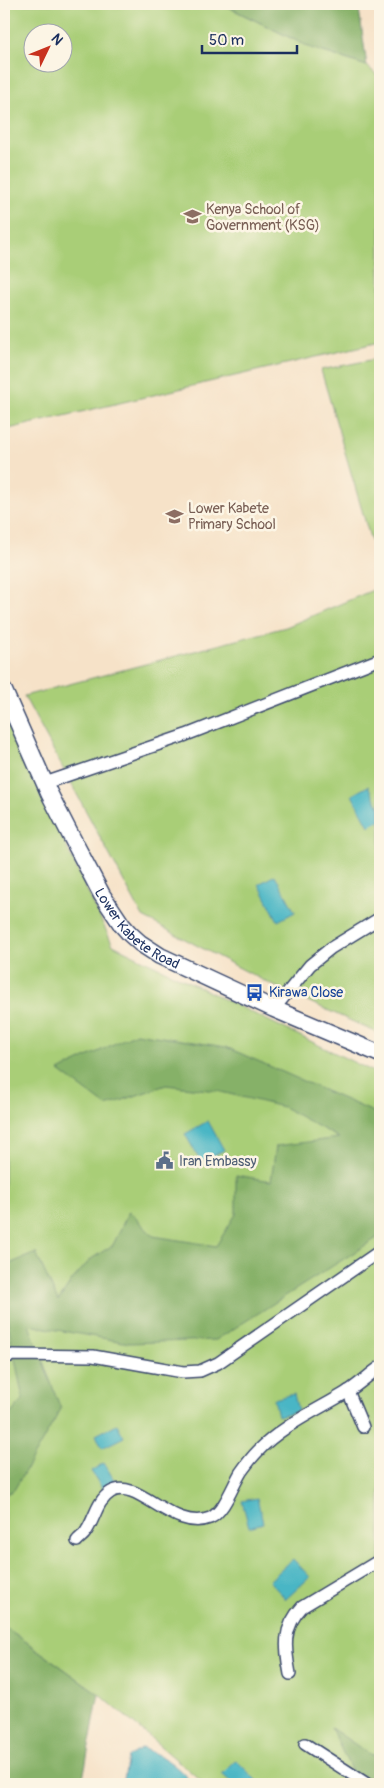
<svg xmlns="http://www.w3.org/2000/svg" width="384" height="1788" font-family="Pangolin,sans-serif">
  <rect width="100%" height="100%" fill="#fcf5e5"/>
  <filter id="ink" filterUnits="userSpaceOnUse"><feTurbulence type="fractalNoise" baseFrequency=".02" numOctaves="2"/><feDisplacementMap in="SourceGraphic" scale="10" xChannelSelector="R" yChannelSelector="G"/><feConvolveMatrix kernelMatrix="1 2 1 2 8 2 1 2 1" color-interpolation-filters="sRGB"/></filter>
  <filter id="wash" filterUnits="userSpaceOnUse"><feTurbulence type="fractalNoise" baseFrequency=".0096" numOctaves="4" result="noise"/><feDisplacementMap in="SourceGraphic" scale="20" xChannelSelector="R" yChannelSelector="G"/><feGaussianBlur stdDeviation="1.12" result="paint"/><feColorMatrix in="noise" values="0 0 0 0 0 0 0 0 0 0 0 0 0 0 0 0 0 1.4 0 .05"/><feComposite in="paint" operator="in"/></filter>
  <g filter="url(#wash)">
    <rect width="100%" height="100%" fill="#f6e2c8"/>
    <g fill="#a9ce77" stroke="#627e6a" fill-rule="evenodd">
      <path d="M4,4H222L311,48L367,66L380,78V342L4,430ZM32,32H62V62H32Z"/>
      <polygon points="380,358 380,572 321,370"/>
      <polygon points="380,587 380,1034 272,985 143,917 24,696 286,627"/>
      <polygon points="4,715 113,945 380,1075 380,1784 205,1784 99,1694 4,1626"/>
    </g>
    <g fill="#86b168" stroke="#507063">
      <polygon points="222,4 354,4 359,9 367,66 311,48"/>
      <polygon points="136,1033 226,1047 380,1115 380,1236 216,1340 129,1343 29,1325 61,1409 14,1490 4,1495 4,1422 23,1399 7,1319 4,1314 4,1266 36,1253 58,1301 73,1279 91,1259 113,1245 129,1211 153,1236 216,1246 236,1214 236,1175 271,1181 276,1146 339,1138 283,1107 217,1091 166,1085 106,1106 59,1071"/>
      <polygon points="4,1626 99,1694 82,1784 4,1784"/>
      <polygon points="331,1728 371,1755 380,1754 380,1784 358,1784"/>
    </g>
    <g fill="#49b6c5" stroke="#327292">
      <polygon points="368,786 380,808 380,820 369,826 352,795"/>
      <polygon points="275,875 295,912 278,921 259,884"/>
      <polygon points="208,1121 224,1150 201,1162 185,1134"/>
      <polygon points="294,1394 298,1411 278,1416 274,1399"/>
      <polygon points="117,1424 124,1437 102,1448 96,1435"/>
      <polygon points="104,1463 117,1485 105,1493 91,1471"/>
      <polygon points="257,1498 263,1523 249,1527 242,1501"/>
      <polygon points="293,1559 310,1577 286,1599 269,1581"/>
      <path d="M143,1748C166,1758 176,1764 192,1784H123L128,1757Z"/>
      <polygon points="236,1760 260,1784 233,1784 222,1774"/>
    </g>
  </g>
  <g filter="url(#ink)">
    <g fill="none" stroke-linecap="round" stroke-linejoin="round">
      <defs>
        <g id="street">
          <polyline points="45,783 186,735 380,659"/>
          <polyline points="274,1009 310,965 331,948 380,918"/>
          <polyline points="4,1358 13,1355 93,1356 183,1372 200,1371 218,1363 380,1251"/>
          <polyline points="348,1391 363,1427"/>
          <path d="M77,1541C79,1538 83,1536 85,1533C95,1520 96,1501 111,1492C137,1476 173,1533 210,1518C224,1512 233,1485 241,1472C246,1465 252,1457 258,1451C283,1425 316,1411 347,1392C358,1385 369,1375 380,1367"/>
          <path d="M290,1674C285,1648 282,1628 302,1607L380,1560"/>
          <polyline points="305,1744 367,1784"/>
        </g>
        <g id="secondary">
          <path id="s1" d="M4,691L49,793L71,836L102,895L122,925L130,934L140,943L160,956L274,1009L380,1054"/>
        </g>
      </defs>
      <use href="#street" stroke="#3c4a6e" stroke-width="14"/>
      <use href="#secondary" stroke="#3c4a6e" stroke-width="19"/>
      <use href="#street" stroke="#fff" stroke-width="11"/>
      <use href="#secondary" stroke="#fff" stroke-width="16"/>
    </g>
  </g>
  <defs>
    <symbol id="university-bare" viewBox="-9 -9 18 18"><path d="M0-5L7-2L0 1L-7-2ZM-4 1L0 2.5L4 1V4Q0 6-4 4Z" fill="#8d6e63" stroke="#fcf5e5" stroke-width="2.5" paint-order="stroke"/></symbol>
    <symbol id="school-bare" viewBox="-9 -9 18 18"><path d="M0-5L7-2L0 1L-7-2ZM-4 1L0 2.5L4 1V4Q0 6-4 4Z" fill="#8d6e63" stroke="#fcf5e5" stroke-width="2.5" paint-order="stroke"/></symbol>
    <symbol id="bus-bare" viewBox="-9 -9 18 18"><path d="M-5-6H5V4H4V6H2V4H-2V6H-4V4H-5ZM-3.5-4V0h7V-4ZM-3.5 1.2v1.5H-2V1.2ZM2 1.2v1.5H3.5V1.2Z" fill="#1a4fb4" stroke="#fcf5e5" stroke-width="2.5" paint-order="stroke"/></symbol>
    <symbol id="civic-bare" viewBox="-9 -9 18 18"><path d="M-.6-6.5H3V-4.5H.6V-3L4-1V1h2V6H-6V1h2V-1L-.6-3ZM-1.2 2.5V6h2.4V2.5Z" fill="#5c6f8a" stroke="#fcf5e5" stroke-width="2.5" paint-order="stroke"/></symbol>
  </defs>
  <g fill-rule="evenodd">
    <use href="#university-bare" x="180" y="204" width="25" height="25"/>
    <use href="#school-bare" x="162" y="504" width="25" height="25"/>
    <use href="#bus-bare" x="242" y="980" width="25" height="25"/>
    <use href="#civic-bare" x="152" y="1148" width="25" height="25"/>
  </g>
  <g text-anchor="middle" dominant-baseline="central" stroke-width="5" stroke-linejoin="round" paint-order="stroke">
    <g font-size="14" fill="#785e54" stroke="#fcf5e5" text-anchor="start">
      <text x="206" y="209">Kenya School of<tspan x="206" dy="16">Government (KSG)</tspan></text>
      <text x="188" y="508">Lower Kabete<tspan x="188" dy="16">Primary School</tspan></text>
    </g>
    <g font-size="14" fill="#1b2f5e" stroke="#fcf5e5">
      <text stroke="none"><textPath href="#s1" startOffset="276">Lower Kabete Road</textPath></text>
    </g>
    <g font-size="14" fill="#164399" stroke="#fcf5e5" text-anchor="start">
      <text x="269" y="992">Kirawa Close</text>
    </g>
    <g font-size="14" fill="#4e5e75" stroke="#fcf5e5" text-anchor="start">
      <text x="179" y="1161">Iran Embassy</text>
    </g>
  </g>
  <rect width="384" height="1788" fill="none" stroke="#fcf5e5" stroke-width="20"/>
  <g transform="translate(48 48) rotate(47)"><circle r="24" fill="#fcf5e5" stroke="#a2a6af"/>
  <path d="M0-4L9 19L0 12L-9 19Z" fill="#c8321e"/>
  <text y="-8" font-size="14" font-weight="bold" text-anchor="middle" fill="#1b2f5e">N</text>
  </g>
  <path d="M202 45v8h95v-8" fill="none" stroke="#1b2f5e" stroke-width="2.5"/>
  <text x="209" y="45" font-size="15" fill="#1b2f5e" stroke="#fcf5e5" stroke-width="4" paint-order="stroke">50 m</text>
</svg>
